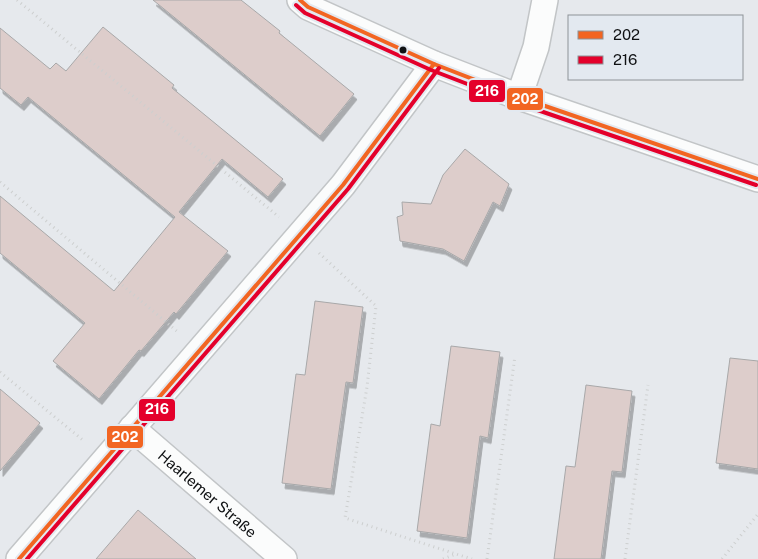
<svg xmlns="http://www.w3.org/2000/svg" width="758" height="559" font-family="'Public Sans',sans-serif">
  <defs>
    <filter id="shadow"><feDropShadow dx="3" dy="5.5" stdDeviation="0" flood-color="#0004"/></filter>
  </defs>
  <rect width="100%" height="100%" fill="#e6e9ed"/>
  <g fill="#ddcdcb" stroke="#a8a8a9" filter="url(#shadow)">
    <polygon points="153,0 241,0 280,31 279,33 354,94 320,136"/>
    <polygon points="103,27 174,85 172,88 283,179 268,197 222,159 179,212 228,251 176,314 174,312 141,351 139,350 99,399 53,361 85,323 0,253 0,196 114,291 175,217 28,97 21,105 0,88 0,28 50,69 56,63 66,71"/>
    <polygon points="465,149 509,184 500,206 493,202 464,261 443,249 400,241 397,217 403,215 402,202 431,204 443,175"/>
    <polygon points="315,301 363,307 353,383 346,382 331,489 282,483 296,374 305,375"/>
    <polygon points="451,346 500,352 488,438 480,436 467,538 417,531 431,424 440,426"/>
    <polygon points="730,358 758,361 758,469 716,463"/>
    <polygon points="586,385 632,391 622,472 612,471 601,559 554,559 566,466 575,467"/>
    <polygon points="0,389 40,423 0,471"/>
    <polygon points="138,510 196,559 96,559"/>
  </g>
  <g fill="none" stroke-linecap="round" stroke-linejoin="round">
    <defs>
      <g id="minor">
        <polyline points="300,0 308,7 434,64 519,97 758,179"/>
        <polyline points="519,97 536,47 545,0"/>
        <path id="s1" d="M132,428L284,559"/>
        <polyline points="19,559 343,185 434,64"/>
      </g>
    </defs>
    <use href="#minor" stroke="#c2c5c7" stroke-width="28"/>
    <g stroke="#cdcfcf" stroke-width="3" stroke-dasharray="1 4" stroke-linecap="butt">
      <polyline points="17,0 279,217"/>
      <polyline points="0,182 179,333"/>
      <polyline points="319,253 376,306 367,387 345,518 456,554"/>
      <polyline points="0,372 84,441"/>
      <polyline points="443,559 456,554 472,559"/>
      <polyline points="487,559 515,356"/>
      <polyline points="625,559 648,385"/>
      <polyline points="722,559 758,514"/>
    </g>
    <use href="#minor" stroke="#fbfcfc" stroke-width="25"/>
    <defs>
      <g id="bus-1">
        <polyline points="300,0 308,7 434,64 519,97 758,179"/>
        <polyline points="19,559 343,185 434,64"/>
      </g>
      <g id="bus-2">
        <polyline points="296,5 305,13 431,70 517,103 756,185"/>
        <polyline points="27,559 348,189 439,68"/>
      </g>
    </defs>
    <use href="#bus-1" stroke="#e3e9f0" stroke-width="8"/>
    <use href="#bus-2" stroke="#e3e9f0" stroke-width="8"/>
    <use href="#bus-1" stroke="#f26522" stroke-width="4"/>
    <use href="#bus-2" stroke="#e4002b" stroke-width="4"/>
  </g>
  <circle fill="#0f1113" stroke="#e3e9f0" stroke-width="2" cx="403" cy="50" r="4.5"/>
  <g text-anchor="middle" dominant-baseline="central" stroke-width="4" stroke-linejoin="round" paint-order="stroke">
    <g font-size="15" fill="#0f1113" stroke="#e3e9f0">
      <text stroke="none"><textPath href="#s1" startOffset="100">Haarlemer Straße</textPath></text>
    </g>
  </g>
  <g stroke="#e3e9f0" stroke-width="2">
    <rect x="468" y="79" width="38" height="24" rx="5" fill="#e4002b"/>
    <rect x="506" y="87" width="38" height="24" rx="5" fill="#f26522"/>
    <rect x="138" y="398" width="38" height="24" rx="5" fill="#e4002b"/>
    <rect x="106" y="425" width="38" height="24" rx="5" fill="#f26522"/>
  </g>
  <g font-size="14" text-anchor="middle" font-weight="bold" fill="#fff">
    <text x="487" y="96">216</text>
    <text x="525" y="104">202</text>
    <text x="157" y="414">216</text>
    <text x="125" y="442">202</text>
  </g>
  <rect x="568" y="15" width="175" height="65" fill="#e3e9f0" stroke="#8e9398"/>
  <rect x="578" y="31" width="25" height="8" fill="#f26522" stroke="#8e9398"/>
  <text x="613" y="40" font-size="15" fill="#0f1113">202</text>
  <rect x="578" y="56" width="25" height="8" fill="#e4002b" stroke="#8e9398"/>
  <text x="613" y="65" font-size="15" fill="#0f1113">216</text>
</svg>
